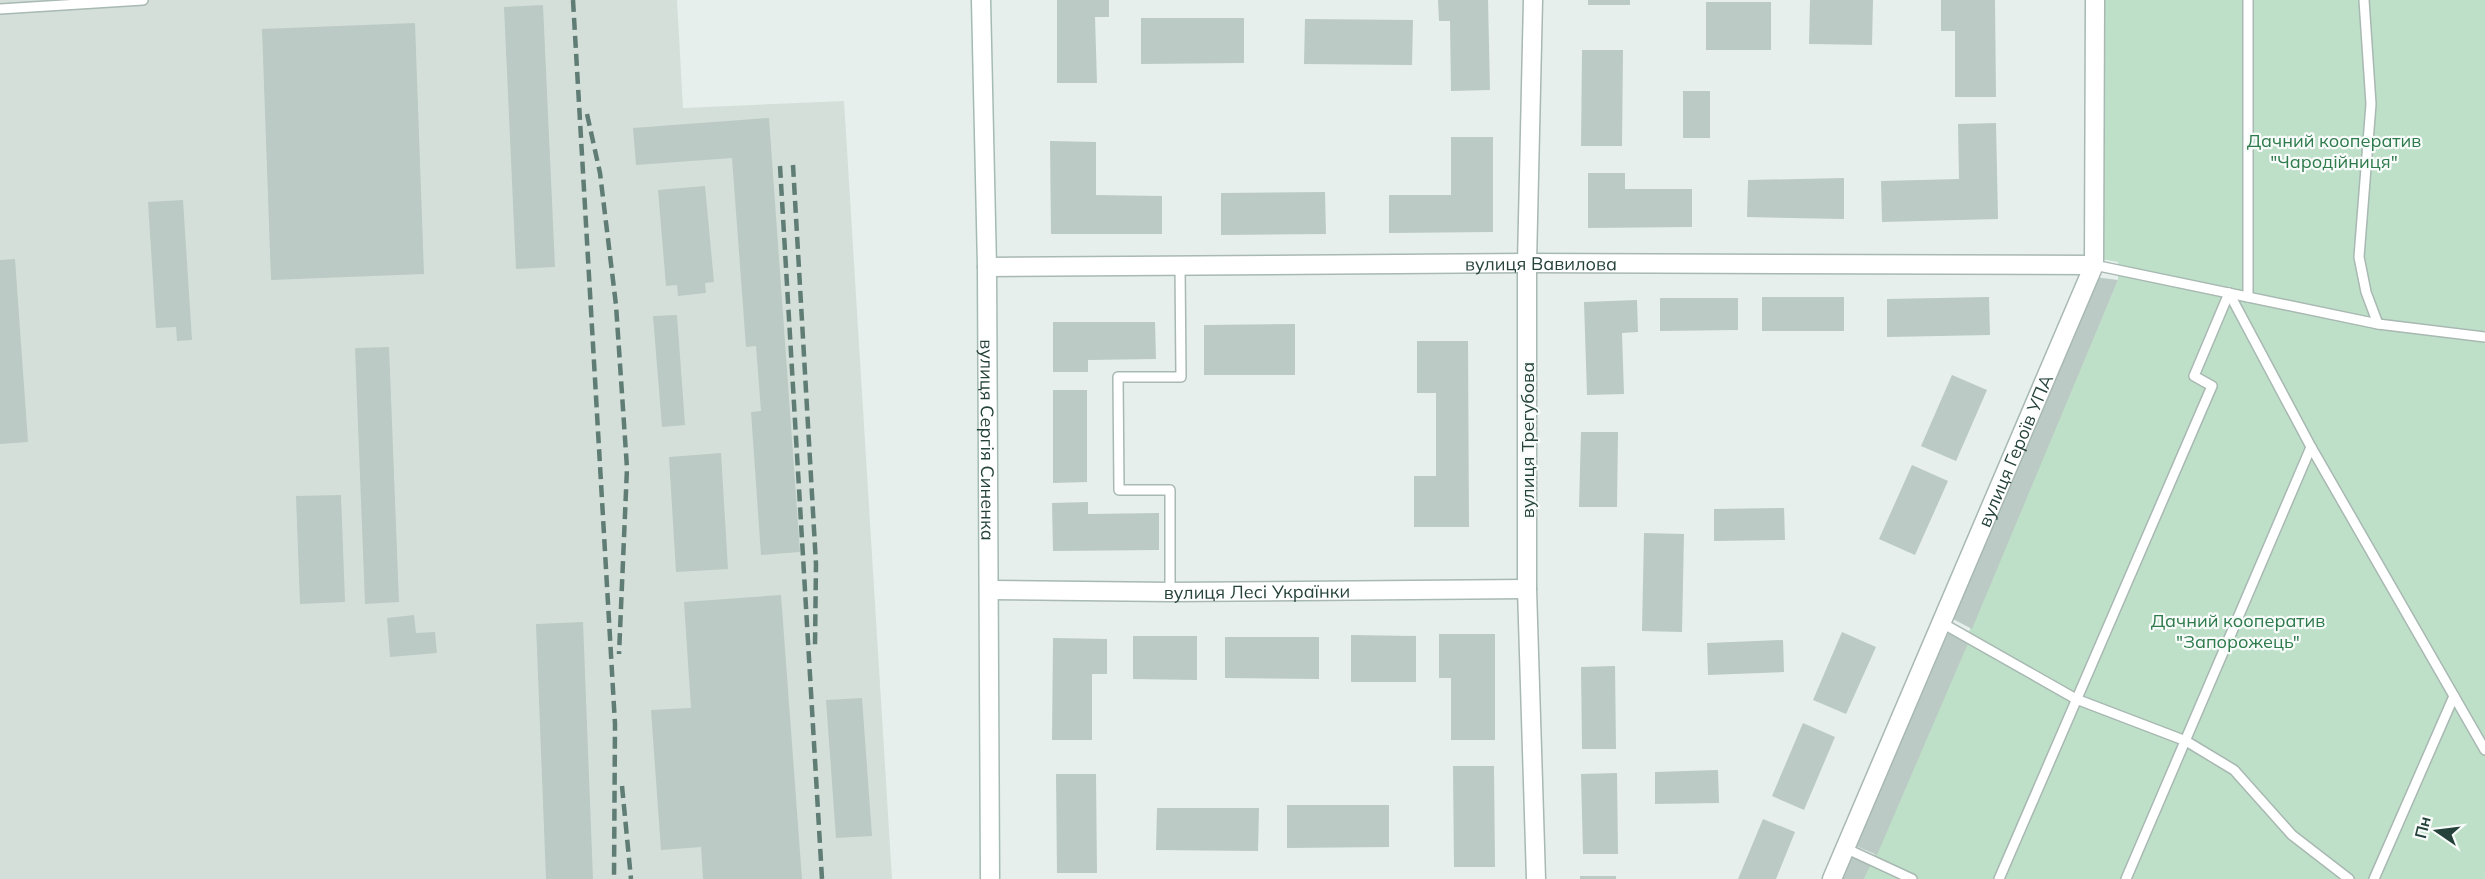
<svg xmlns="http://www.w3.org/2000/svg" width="2485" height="879" font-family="Mulish,sans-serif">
  <rect width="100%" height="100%" fill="#e6efeb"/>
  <polygon fill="#d4dfda" points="0,0 677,0 683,108 844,101 892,879 0,879"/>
  <polygon fill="#bfe0c8" points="2100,0 2485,0 2485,879 1864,879 2118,280 2118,262 2101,259"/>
  <g fill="#bbcac4">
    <polygon points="1057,0 1109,0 1109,17 1095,17 1097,83 1057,83"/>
    <polygon points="1438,0 1488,0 1490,90 1451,91 1450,21 1439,21"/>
    <rect x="1588" y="0" width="42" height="5"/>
    <polygon points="1810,0 1873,0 1872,45 1809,44"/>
    <polygon points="1941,0 1995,0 1996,97 1955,97 1955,31 1941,31"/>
    <rect x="1706" y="2" width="65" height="48"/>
    <polygon points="543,5 555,267 516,269 504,7"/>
    <polygon points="1141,18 1244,18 1244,63 1141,64"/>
    <polygon points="1305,19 1413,20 1412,65 1304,64"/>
    <polygon points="415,23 424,274 271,280 262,29"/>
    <polygon points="1582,50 1623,50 1622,146 1581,146"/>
    <rect x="1683" y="91" width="27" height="47"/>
    <polygon points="769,118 800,552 761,555 751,412 761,411 756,346 746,347 732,158 636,165 633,128"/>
    <polygon points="1996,123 1998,219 1882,222 1881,181 1959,179 1958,124"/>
    <polygon points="1451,137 1493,137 1493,232 1389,233 1389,195 1451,195"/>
    <polygon points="1050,141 1096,142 1096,195 1162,196 1162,234 1051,234"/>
    <polygon points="1588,173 1625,173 1625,189 1692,189 1692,227 1588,228"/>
    <polygon points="1844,178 1844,219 1747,217 1748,180"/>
    <polygon points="705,186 714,282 705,283 706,293 678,296 677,285 666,286 658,190"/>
    <polygon points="1325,192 1326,234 1221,235 1221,193"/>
    <polygon points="183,200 192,340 177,341 176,327 156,328 148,202"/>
    <polygon points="15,259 28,442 0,444 0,260"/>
    <polygon points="2094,277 2118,280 1972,629 1953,619"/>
    <rect x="1762" y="297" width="82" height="34"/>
    <polygon points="1989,297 1990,335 1887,337 1887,299"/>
    <polygon points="1660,298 1738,298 1738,330 1660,331"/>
    <polygon points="1637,300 1638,332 1622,333 1624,394 1587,395 1584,302"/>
    <polygon points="677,315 685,425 662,427 653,316"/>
    <polygon points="1053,322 1155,322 1156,359 1088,360 1088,372 1053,372"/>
    <polygon points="1295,324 1295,375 1204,375 1204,325"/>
    <polygon points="1417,341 1468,341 1469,527 1414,527 1414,476 1436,476 1436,393 1417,393"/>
    <polygon points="389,347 399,602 365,604 355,348"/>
    <polygon points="1952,375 1987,390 1956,461 1921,446"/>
    <polygon points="1053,390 1087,390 1087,482 1053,483"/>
    <polygon points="1581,432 1618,432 1617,507 1579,507"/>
    <polygon points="721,453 728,569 676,572 669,457"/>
    <polygon points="1912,465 1948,481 1915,555 1879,539"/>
    <polygon points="341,495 345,602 300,604 296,496"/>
    <polygon points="1088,502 1088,514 1159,513 1159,550 1053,551 1052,503"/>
    <polygon points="1784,508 1785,540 1714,541 1714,509"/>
    <polygon points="1644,533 1684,534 1682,632 1642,631"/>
    <polygon points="781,595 802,879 703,879 701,847 661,850 651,710 691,708 684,602"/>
    <polygon points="414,615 416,633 435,632 437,653 390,657 387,618"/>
    <polygon points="583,622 593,879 546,879 536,624"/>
    <polygon points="1949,631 1969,641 1877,855 1856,846"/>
    <polygon points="1842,632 1876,647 1846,714 1813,700"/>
    <polygon points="1439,634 1495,634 1495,740 1451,740 1451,678 1439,678"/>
    <polygon points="1351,635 1416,636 1416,682 1351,682"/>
    <polygon points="1133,636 1197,636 1197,680 1133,679"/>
    <polygon points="1225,637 1319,637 1319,679 1225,678"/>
    <polygon points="1053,638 1107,639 1107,674 1092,674 1092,740 1052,740"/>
    <polygon points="1783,640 1784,672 1708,675 1707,643"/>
    <polygon points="1615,666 1616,749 1582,749 1581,667"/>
    <polygon points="862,698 872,836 836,838 826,700"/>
    <polygon points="1803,723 1835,737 1804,810 1772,796"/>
    <polygon points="1453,766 1494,766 1495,867 1454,867"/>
    <polygon points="1718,770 1719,803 1655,804 1655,772"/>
    <polygon points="1617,773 1618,854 1583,854 1581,774"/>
    <polygon points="1056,774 1096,774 1097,873 1057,873"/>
    <polygon points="1287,805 1389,805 1389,847 1287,848"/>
    <polygon points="1157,808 1259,808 1258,851 1156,850"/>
    <polygon points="1763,819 1795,832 1776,879 1738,879"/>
    <polygon points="1850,855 1871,864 1864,879 1839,879"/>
    <rect x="1580" y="876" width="36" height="3"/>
  </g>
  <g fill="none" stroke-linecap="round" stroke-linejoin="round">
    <defs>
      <g id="lane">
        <polyline points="2364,0 2371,104 2359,257 2366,292 2378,324"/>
        <polyline points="0,9 143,0"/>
        <polyline points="2094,265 2378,324 2485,337"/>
        <polyline points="2229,293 2311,447 2485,750"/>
        <polyline points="2248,297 2248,0"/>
        <polyline points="1170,592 1170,490 1119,490 1118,377 1181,377 1180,265"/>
        <polyline points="1942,623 2076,699 2186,741 2234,770 2292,835 2349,879"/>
        <polyline points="1845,848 1912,879"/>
        <polyline points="1999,879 2212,386 2194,376 2229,293"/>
        <polyline points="2126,879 2311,447"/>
        <polyline points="2374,879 2454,696"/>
      </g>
      <g id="street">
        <polyline points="1533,0 1527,263 1527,589 1536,879"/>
        <path id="s1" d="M987,267L1527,263L2094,265"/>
        <path id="s2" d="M989,590L1170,592L1527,589"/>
        <path id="s3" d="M1832,879L2094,265L2095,0"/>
      </g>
      <g id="secondary">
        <path id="s4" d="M981,0L987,267L990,879"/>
      </g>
    </defs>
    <use href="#lane" stroke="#a8b8b2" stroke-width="12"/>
    <use href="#street" stroke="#a8b8b2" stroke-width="21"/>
    <use href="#secondary" stroke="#a4bbb3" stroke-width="21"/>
    <use href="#lane" stroke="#fff" stroke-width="9"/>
    <use href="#street" stroke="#fff" stroke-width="18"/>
    <use href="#secondary" stroke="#fff" stroke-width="18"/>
    <g stroke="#5f7d75" stroke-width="4.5" stroke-dasharray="12 6" stroke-linecap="butt">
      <polyline points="573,0 615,724 614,879"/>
      <polyline points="587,114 600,173 616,305 627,468 619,654"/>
      <polyline points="793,165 816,564 815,645"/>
      <polyline points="780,166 822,879"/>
      <polyline points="622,786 631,879"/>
    </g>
  </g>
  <g text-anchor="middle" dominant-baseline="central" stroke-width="4.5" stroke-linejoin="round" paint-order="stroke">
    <g font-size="18" fill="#2d7a4b" stroke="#f7fbf9">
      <text x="2334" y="140">Дачний кооператив<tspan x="2334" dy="21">"Чародійниця"</tspan></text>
      <text x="2238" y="620">Дачний кооператив<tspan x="2238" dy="21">"Запорожець"</tspan></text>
    </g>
    <g font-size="18" fill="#24423a" stroke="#f7fbf9">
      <text stroke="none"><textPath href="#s1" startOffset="554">вулиця Вавилова</textPath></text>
      <text stroke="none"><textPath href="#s4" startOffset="440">вулиця Сергія Синенка</textPath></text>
      <text transform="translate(1527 440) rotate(-90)">вулиця Трегубова</text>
      <text stroke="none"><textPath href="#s3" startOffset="466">вулиця Героїв УПА</textPath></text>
      <text stroke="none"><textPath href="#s2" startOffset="268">вулиця Лесі Українки</textPath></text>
    </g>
  </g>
  <g transform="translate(2437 831) rotate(284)" stroke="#f7fbf9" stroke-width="4.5" paint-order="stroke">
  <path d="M0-4.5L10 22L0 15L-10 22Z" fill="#24423a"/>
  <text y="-9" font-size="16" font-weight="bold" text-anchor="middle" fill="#24423a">Пн</text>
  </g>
</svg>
